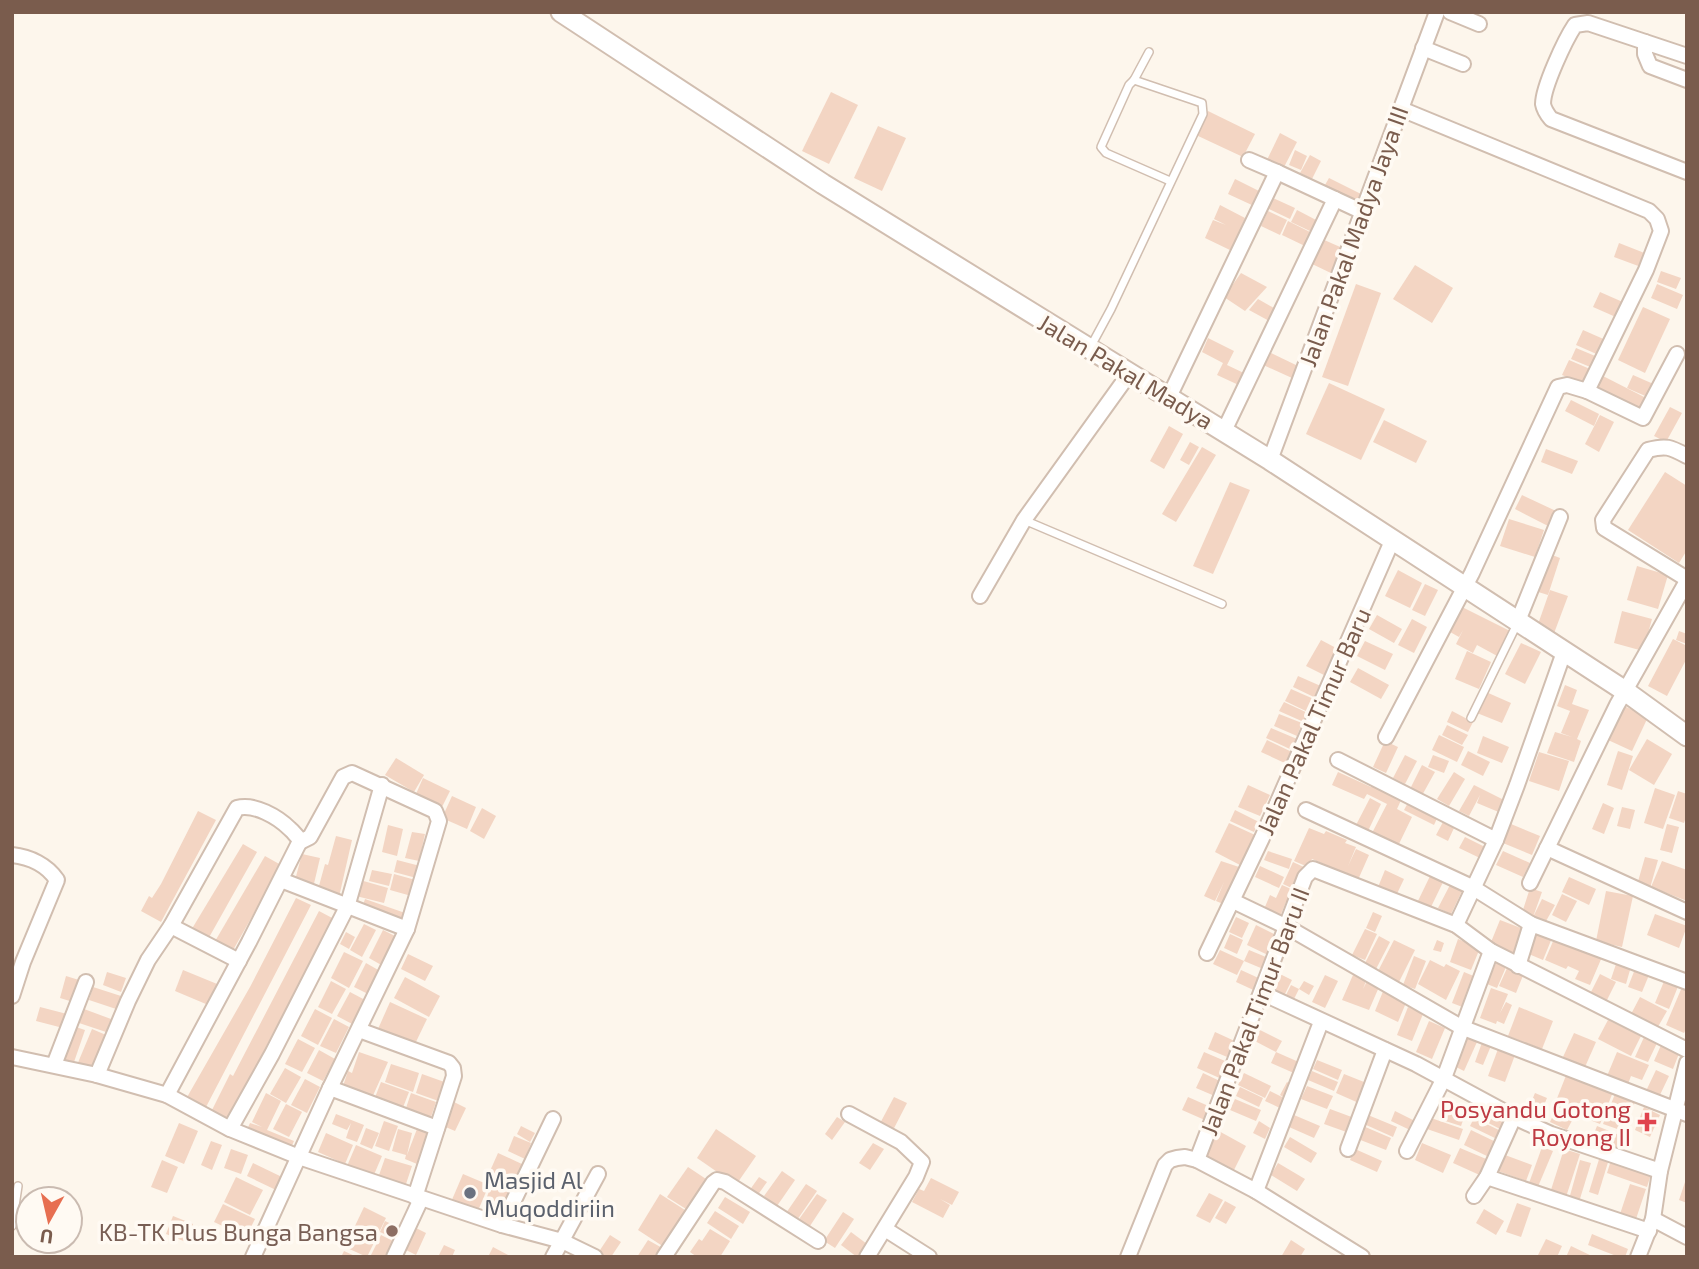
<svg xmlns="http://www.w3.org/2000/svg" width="1699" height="1269" font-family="'Exo 2',sans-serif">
  <rect width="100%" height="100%" fill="#fdf6ec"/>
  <g fill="#f3d5c3">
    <polygon points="831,92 858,105 829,164 802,151"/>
    <polygon points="1208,111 1255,134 1243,157 1196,135"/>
    <polygon points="878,126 906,138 882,191 854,178"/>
    <polygon points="1280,133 1297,142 1282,171 1266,162"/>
    <polygon points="1295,150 1307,156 1301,170 1289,165"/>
    <polygon points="1310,155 1321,161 1312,179 1300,173"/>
    <polygon points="1329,178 1361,194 1357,201 1325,185"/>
    <polygon points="1235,179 1261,192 1254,206 1228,194"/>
    <polygon points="1273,198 1295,208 1290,219 1267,208"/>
    <polygon points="1220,205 1245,218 1232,251 1205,238 1213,220 1226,225 1214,219"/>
    <polygon points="1297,210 1318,221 1312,232 1291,222"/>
    <polygon points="1268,211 1287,220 1280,235 1261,226"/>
    <polygon points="1288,221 1314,234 1307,247 1282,235"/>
    <polygon points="1322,239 1347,250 1335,275 1310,263"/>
    <polygon points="1619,243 1647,254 1641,267 1614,257"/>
    <polygon points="1415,265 1453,288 1432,323 1393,299"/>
    <polygon points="1661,271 1681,278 1676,289 1657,282"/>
    <polygon points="1241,273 1267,287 1245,311 1224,297"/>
    <polygon points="1356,284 1381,293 1348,386 1322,377"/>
    <polygon points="1657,284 1683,295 1677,309 1651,298"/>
    <polygon points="1600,292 1625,303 1618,318 1593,307"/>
    <polygon points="1258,299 1279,311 1273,323 1249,310"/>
    <polygon points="1643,307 1670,319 1645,373 1618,360"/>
    <polygon points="1583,330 1608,341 1601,356 1576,345"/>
    <polygon points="1208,338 1234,351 1227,365 1248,375 1243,387 1217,375 1223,363 1202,352"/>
    <polygon points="1576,348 1600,358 1595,369 1571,359"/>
    <polygon points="1267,351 1298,366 1292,378 1261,364"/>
    <polygon points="1569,360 1590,369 1584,384 1562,375"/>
    <polygon points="1633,375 1658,386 1652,399 1627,388"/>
    <polygon points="1603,376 1650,400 1642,415 1595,392"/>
    <polygon points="1329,383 1385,409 1361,460 1306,434"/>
    <polygon points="1571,400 1599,414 1594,426 1565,411"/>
    <polygon points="1670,407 1682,413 1666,442 1654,436"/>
    <polygon points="1600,415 1614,422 1599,452 1585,444"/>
    <polygon points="1384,420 1427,441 1416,463 1373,442"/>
    <polygon points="1169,426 1183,434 1164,469 1150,461"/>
    <polygon points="1190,442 1199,447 1189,465 1180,460"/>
    <polygon points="1202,447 1216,455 1176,522 1162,514"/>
    <polygon points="1546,449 1578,461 1572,474 1541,462"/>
    <polygon points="1665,472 1687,486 1687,550 1679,563 1628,530"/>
    <polygon points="1230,482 1250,490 1213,574 1193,566"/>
    <polygon points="1522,495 1556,511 1548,526 1515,509"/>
    <polygon points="1509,519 1544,530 1535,557 1500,546"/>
    <polygon points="1547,553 1560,558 1548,595 1535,591"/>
    <polygon points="1637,566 1668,575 1658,609 1627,600"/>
    <polygon points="1398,570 1422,583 1410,608 1385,596"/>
    <polygon points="1425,584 1438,590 1425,616 1412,610"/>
    <polygon points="1550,590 1568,596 1553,636 1536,630"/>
    <polygon points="1456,604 1512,632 1499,657 1477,645 1473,653 1456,644 1463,630 1459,637 1443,628"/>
    <polygon points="1622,611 1652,619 1643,651 1614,643"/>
    <polygon points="1377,615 1402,629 1394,643 1369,629"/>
    <polygon points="1412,619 1427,627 1414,653 1398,645"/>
    <polygon points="1679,631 1687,634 1687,644 1676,640"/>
    <polygon points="1673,639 1687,646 1687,658 1667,696 1648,686"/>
    <polygon points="1321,640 1338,649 1328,677 1306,666"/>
    <polygon points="1365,641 1393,654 1385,670 1357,656"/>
    <polygon points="1521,643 1541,652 1525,684 1505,674"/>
    <polygon points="1467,651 1491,662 1479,689 1455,679"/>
    <polygon points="1358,668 1389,685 1381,699 1350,682"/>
    <polygon points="1298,676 1323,687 1318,699 1293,687"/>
    <polygon points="1565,685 1577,690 1572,704 1589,710 1577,739 1581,741 1574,762 1547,753 1555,732 1572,737 1561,733 1570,711 1557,706"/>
    <polygon points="1291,689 1316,700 1310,713 1285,701"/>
    <polygon points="1486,692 1511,703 1502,723 1477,713"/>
    <polygon points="1284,702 1310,714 1306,723 1279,711"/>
    <polygon points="1624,706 1648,717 1632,751 1608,740"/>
    <polygon points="1452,711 1473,722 1468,732 1447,722"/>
    <polygon points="1279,714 1302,723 1297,736 1274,726"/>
    <polygon points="1447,725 1468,735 1462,745 1442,735"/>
    <polygon points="1271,728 1297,739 1292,750 1266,738"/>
    <polygon points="1439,735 1464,747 1457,762 1432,750"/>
    <polygon points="1483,736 1509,747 1502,763 1477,753"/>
    <polygon points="1647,739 1672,754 1654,785 1629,770"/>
    <polygon points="1267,740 1294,753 1289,765 1261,752"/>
    <polygon points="1385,741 1398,747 1386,773 1373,767"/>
    <polygon points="1468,751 1490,762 1483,776 1461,765"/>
    <polygon points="1618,751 1633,756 1622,790 1607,785"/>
    <polygon points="1539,752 1569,761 1559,791 1529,781"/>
    <polygon points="1405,755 1417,761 1405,784 1393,778"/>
    <polygon points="1433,755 1449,761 1444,773 1428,767"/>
    <polygon points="396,758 424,775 414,792 385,775"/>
    <polygon points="1422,765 1435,772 1420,799 1408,793"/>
    <polygon points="1338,772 1371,787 1372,784 1402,798 1397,809 1412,817 1397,848 1371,835 1387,804 1367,794 1364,799 1332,785"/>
    <polygon points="1454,772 1465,779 1449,806 1437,799"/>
    <polygon points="423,778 450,791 442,807 416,794"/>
    <polygon points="1248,785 1270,795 1260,816 1238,807"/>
    <polygon points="1474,785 1506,801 1501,813 1477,803 1480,795 1469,816 1459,811"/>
    <polygon points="1655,788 1675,795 1663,829 1644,823"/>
    <polygon points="1678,791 1687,794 1687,814 1684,823 1669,818"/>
    <polygon points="452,796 476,807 467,829 442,818"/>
    <polygon points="1370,798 1381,804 1367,833 1355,827"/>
    <polygon points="1410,799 1439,814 1434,825 1404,810"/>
    <polygon points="1603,803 1614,808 1604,834 1592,829"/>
    <polygon points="1622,807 1635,810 1630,829 1617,826"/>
    <polygon points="482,808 496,816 484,839 470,831"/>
    <polygon points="1235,810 1259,822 1254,832 1230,821"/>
    <polygon points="198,811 216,820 161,922 141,911 149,896 152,898 161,884"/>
    <polygon points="1443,822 1454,828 1448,841 1436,835"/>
    <polygon points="1229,823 1255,835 1240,865 1215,852"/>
    <polygon points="1511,824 1540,836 1532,855 1503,843"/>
    <polygon points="1667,824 1679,827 1672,853 1660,850"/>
    <polygon points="388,825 403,829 397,856 382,852"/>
    <polygon points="1309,828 1324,834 1326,831 1347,840 1345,843 1356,847 1348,866 1356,849 1369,855 1357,882 1334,869 1333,871 1323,867 1324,864 1312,859 1308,867 1294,861"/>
    <polygon points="412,832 425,834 419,861 405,858"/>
    <polygon points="336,836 352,840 339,897 317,893 325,864 328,865"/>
    <polygon points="1465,837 1489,849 1484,860 1459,848"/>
    <polygon points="243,844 257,852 207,941 190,932"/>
    <polygon points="1268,851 1292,859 1289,869 1264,860"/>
    <polygon points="1503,851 1530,863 1523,877 1496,865"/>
    <polygon points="302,854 320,858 313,888 294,884"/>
    <polygon points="265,856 281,865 232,952 214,943"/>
    <polygon points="1645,857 1658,860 1650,888 1637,885"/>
    <polygon points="397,860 424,867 420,879 394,872"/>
    <polygon points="1221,861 1248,870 1230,907 1216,901 1224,882 1215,901 1204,896"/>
    <polygon points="1662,861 1687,870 1687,901 1651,887"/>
    <polygon points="1293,862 1308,869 1298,891 1283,884"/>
    <polygon points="1260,866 1284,877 1279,888 1255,877"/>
    <polygon points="372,870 392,874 389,886 369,881"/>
    <polygon points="1385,870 1404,879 1394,900 1376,892"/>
    <polygon points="1432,872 1445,878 1430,909 1417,903"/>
    <polygon points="394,874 419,881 415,897 390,890"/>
    <polygon points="1569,877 1596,889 1589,905 1562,892"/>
    <polygon points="360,880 388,888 384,903 356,896"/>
    <polygon points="1451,883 1463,889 1451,914 1438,908"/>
    <polygon points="1282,885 1298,892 1293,905 1286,902 1278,921 1262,914 1270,895 1276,898"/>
    <polygon points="1530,888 1542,892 1533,917 1542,899 1555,905 1545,923 1522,913"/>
    <polygon points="1606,891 1633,896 1622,947 1596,941"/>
    <polygon points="1562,894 1577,901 1566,922 1552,915"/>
    <polygon points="296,898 311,905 205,1109 186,1099 250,987"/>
    <polygon points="365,899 408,914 404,927 361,911"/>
    <polygon points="319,911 334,919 267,1045 230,1121 211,1112 230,1074 233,1076"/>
    <polygon points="1373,912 1382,916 1375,932 1366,928"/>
    <polygon points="1655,914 1687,926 1679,948 1647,935"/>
    <polygon points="1236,917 1249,923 1242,938 1229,932"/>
    <polygon points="1500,920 1526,930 1515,957 1489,947"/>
    <polygon points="364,924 376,930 362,957 350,950"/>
    <polygon points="1256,925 1280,937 1270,956 1247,945"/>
    <polygon points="1365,929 1377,934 1365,960 1352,955"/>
    <polygon points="383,930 397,937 383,966 369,958"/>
    <polygon points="1532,931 1552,938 1543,960 1524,952"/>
    <polygon points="346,932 355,937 349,949 340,944"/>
    <polygon points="1230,934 1243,940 1237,954 1224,948"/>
    <polygon points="1379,936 1390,942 1375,971 1364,965"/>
    <polygon points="1458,939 1480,948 1471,970 1450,962"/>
    <polygon points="1554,939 1576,948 1577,945 1602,957 1590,985 1575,979 1579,971 1568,966 1566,969 1545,960"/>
    <polygon points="1394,940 1415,950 1397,986 1376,975"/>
    <polygon points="1437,940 1444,943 1441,952 1433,950"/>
    <polygon points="1220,950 1244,961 1237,975 1213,964"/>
    <polygon points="1249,950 1273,960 1268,971 1244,961"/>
    <polygon points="344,952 363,961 349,988 331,978"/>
    <polygon points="408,954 433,966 425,981 401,969"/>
    <polygon points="1414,956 1426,961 1415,989 1403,985"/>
    <polygon points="1618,958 1632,963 1626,984 1611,979"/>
    <polygon points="1430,960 1444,967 1446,964 1460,971 1446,1000 1418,984"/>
    <polygon points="366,963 380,971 368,994 354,987"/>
    <polygon points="1496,963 1506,967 1497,988 1487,984"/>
    <polygon points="1508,966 1524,973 1516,993 1499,986"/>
    <polygon points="1635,969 1649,975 1642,992 1628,987"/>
    <polygon points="183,970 222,986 213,1007 175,991"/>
    <polygon points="1241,970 1265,981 1260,993 1236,982"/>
    <polygon points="107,972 126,978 121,992 103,985"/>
    <polygon points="1464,972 1476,977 1465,1008 1452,1003"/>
    <polygon points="1280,974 1292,980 1283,998 1265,990 1270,982 1275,984"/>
    <polygon points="1600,974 1616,982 1605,1004 1589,996"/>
    <polygon points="1325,975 1338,981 1325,1008 1312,1002"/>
    <polygon points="1353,975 1366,981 1363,989 1367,981 1379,987 1369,1010 1342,1000"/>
    <polygon points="66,976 79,980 73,1002 60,998"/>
    <polygon points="405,977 440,996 429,1017 394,998"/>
    <polygon points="1665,979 1679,984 1669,1009 1655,1003"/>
    <polygon points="331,981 346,989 332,1014 318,1007"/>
    <polygon points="1304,981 1314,986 1309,995 1299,989"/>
    <polygon points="1291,985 1299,989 1291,1005 1283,1001"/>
    <polygon points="93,987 121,996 116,1009 89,1000"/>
    <polygon points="1682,987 1687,989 1687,1027 1684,1033 1666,1025"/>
    <polygon points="1491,988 1508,994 1500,1013 1506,1002 1512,1005 1504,1024 1497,1021 1496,1024 1480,1018"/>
    <polygon points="1384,989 1408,998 1398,1022 1375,1011"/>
    <polygon points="350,992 367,1001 354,1025 337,1016"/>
    <polygon points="1640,997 1667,1011 1655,1032 1629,1018"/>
    <polygon points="390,1002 427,1019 414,1046 378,1029"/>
    <polygon points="40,1007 67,1014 63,1028 36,1021"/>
    <polygon points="1408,1007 1423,1014 1412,1041 1397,1035"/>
    <polygon points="1519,1007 1553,1021 1542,1049 1508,1036"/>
    <polygon points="84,1009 111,1019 106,1032 79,1023"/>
    <polygon points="315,1009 332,1018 318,1045 301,1036"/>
    <polygon points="334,1019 349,1027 336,1053 320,1046"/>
    <polygon points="1608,1020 1641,1036 1631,1056 1598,1039"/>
    <polygon points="1429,1021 1445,1028 1432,1059 1416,1052"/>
    <polygon points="73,1026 85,1030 73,1065 61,1061"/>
    <polygon points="1256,1028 1282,1041 1276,1052 1251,1039"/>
    <polygon points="92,1029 106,1035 91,1070 77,1065"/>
    <polygon points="1215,1032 1239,1043 1232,1059 1208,1049"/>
    <polygon points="1574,1033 1596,1042 1585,1067 1563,1057"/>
    <polygon points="1645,1035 1658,1041 1648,1062 1635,1057"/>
    <polygon points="1464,1037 1477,1042 1464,1071 1452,1065"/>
    <polygon points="1484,1037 1493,1041 1483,1065 1475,1062"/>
    <polygon points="298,1039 315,1048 302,1072 285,1064"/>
    <polygon points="1662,1043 1680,1051 1673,1069 1654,1061"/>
    <polygon points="1498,1049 1515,1055 1505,1082 1488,1076"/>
    <polygon points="319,1050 335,1059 323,1081 307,1073"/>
    <polygon points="359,1052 388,1062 371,1100 342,1089 348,1071 352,1073"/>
    <polygon points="1204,1052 1232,1064 1224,1080 1197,1068"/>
    <polygon points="1276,1052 1301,1063 1296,1074 1271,1063"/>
    <polygon points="1617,1052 1649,1065 1642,1080 1631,1076 1628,1084 1607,1076"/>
    <polygon points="1317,1060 1342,1070 1338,1080 1313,1069"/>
    <polygon points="391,1064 419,1073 413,1092 385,1082"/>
    <polygon points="285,1068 301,1077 286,1103 270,1094"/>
    <polygon points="1656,1070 1669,1076 1659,1097 1646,1091"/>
    <polygon points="1312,1071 1338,1082 1334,1091 1308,1080"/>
    <polygon points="1203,1073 1224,1083 1217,1097 1196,1088"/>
    <polygon points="1244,1073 1271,1086 1265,1098 1238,1085"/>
    <polygon points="1567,1073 1613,1092 1600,1124 1554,1106"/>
    <polygon points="422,1074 450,1084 444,1103 416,1093"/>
    <polygon points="1344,1074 1369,1084 1361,1104 1336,1093"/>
    <polygon points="305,1079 320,1087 307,1113 291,1105"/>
    <polygon points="381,1082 409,1092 402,1110 374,1100"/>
    <polygon points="1287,1082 1296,1087 1284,1110 1265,1101 1270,1091 1286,1099 1280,1095"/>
    <polygon points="1307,1086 1333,1096 1327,1109 1301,1099"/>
    <polygon points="1240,1087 1263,1098 1259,1107 1236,1096"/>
    <polygon points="266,1093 281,1101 267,1130 294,1141 289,1152 245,1134 250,1123 262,1127 252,1122"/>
    <polygon points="411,1093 436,1102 430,1120 405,1111"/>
    <polygon points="1535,1093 1547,1098 1536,1124 1524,1119"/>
    <polygon points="1615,1094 1635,1102 1623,1131 1603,1124"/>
    <polygon points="894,1097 907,1103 890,1136 877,1129"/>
    <polygon points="1188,1097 1213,1108 1207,1121 1182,1110"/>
    <polygon points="1235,1099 1261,1110 1256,1121 1230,1110"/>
    <polygon points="452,1101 466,1108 455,1131 441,1125"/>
    <polygon points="1445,1101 1467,1109 1461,1126 1439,1119"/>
    <polygon points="286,1104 302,1112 289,1137 273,1129"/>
    <polygon points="1477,1107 1506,1122 1502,1130 1473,1115"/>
    <polygon points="1644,1107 1660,1115 1650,1137 1635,1130"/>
    <polygon points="1330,1109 1357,1119 1352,1134 1324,1124"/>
    <polygon points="1556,1109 1574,1117 1567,1130 1550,1122"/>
    <polygon points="1395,1111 1415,1121 1410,1130 1391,1121"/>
    <polygon points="336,1114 364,1125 357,1142 346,1138 351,1123 347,1130 332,1124"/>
    <polygon points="1294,1115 1320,1126 1314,1138 1289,1127"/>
    <polygon points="1368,1115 1397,1127 1393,1137 1364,1124"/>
    <polygon points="837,1117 845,1122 832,1140 825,1134"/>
    <polygon points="1431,1118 1463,1129 1459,1140 1427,1129"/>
    <polygon points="1474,1118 1503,1132 1499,1140 1470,1126"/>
    <polygon points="384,1121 398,1126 389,1151 375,1146"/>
    <polygon points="1259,1121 1270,1128 1265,1139 1253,1133"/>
    <polygon points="179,1123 198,1131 184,1164 165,1156"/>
    <polygon points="521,1126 535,1133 530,1142 517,1134"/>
    <polygon points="1363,1126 1391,1138 1386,1150 1358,1139"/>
    <polygon points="1597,1126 1624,1137 1617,1152 1591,1141"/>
    <polygon points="366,1128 379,1133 372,1149 360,1144"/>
    <polygon points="398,1129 412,1133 407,1155 417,1129 429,1134 417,1164 405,1159 406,1155 392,1151"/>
    <polygon points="716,1129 756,1156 736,1185 697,1158"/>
    <polygon points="1217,1130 1246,1146 1232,1174 1201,1159"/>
    <polygon points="1471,1130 1498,1143 1491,1158 1464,1145"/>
    <polygon points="326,1133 353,1145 345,1164 318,1152"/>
    <polygon points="514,1136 531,1143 525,1159 508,1151"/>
    <polygon points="1290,1137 1317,1153 1311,1163 1284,1147"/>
    <polygon points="211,1141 222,1145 212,1170 201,1165"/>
    <polygon points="873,1143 884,1149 870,1170 859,1163"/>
    <polygon points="1422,1143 1451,1155 1443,1173 1415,1160"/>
    <polygon points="356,1145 382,1156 373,1177 347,1166"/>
    <polygon points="1542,1147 1553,1151 1537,1189 1528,1186"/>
    <polygon points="1460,1148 1491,1161 1484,1177 1453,1163"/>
    <polygon points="231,1149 248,1155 241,1174 224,1168"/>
    <polygon points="1355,1149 1382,1161 1377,1172 1350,1160"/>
    <polygon points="1564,1149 1580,1154 1566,1197 1550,1193"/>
    <polygon points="498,1153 524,1165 516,1182 490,1171"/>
    <polygon points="1505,1155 1532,1165 1526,1181 1498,1171"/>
    <polygon points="1600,1156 1609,1159 1598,1195 1589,1192"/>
    <polygon points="1612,1157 1652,1171 1647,1187 1607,1173"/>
    <polygon points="385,1158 412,1166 405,1187 378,1178"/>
    <polygon points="162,1160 178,1167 167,1193 151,1187"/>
    <polygon points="1580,1160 1591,1163 1579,1202 1569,1199"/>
    <polygon points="253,1163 282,1177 276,1190 247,1176"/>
    <polygon points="1278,1163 1305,1179 1297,1191 1271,1175"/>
    <polygon points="688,1167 706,1179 686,1209 667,1197"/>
    <polygon points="782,1171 795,1180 777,1206 764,1196"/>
    <polygon points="463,1174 489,1185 477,1213 451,1202"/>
    <polygon points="236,1177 263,1190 250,1215 224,1202"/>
    <polygon points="759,1177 767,1182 757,1196 749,1191"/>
    <polygon points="931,1178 959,1192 952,1205 940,1199 950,1205 943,1218 912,1202 919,1189 924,1191"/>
    <polygon points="1686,1179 1687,1179 1687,1203 1679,1200"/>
    <polygon points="493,1180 516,1189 506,1217 483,1208"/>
    <polygon points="806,1184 817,1191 795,1223 784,1216"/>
    <polygon points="1630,1184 1646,1189 1636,1219 1620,1214"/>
    <polygon points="1209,1193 1223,1200 1210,1223 1196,1216"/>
    <polygon points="660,1194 688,1212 664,1247 638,1230"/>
    <polygon points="817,1194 827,1200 808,1229 797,1222"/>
    <polygon points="725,1197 750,1212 743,1224 718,1208"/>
    <polygon points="1225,1201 1236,1207 1226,1224 1215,1218"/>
    <polygon points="1517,1203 1531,1208 1521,1237 1506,1232"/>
    <polygon points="223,1204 255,1219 246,1237 214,1222"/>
    <polygon points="364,1207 386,1218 367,1257 345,1247"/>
    <polygon points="1484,1209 1504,1221 1496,1235 1476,1223"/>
    <polygon points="715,1211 739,1226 731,1239 707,1223"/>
    <polygon points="843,1212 854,1219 835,1248 824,1241"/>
    <polygon points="173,1216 193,1224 186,1242 166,1234"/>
    <polygon points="385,1221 404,1230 399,1241 380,1232"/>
    <polygon points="414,1227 426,1233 416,1255 404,1249"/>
    <polygon points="710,1229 730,1241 720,1257 697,1257 690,1252 699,1239 702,1241"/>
    <polygon points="851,1232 867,1244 857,1257 841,1245"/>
    <polygon points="1592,1234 1628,1249 1625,1257 1619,1257 1588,1245"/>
    <polygon points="381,1235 397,1243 390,1257 370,1257"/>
    <polygon points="610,1235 621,1242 611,1257 604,1257 598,1253"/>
    <polygon points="1546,1239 1562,1246 1557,1257 1537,1257"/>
    <polygon points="648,1240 664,1249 659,1257 637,1257"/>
    <polygon points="1291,1240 1305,1249 1300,1257 1281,1257"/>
    <polygon points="444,1245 455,1250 452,1257 438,1257"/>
    <polygon points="1571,1246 1594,1257 1566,1257"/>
    <polygon points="493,1247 512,1257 488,1257"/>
    <polygon points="344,1251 357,1257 341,1257"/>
  </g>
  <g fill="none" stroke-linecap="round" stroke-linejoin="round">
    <defs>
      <g id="service">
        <polyline points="1134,80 1129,85 1101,147 1106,153 1170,181"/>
        <polyline points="1091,346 1111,309 1203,114 1202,103 1134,80 1149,52"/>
        <polyline points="1024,520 1222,604"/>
        <polyline points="1471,718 1517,624"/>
        <polyline points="12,1226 18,1186"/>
      </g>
      <g id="minor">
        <polyline points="1450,12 1479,24"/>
        <polyline points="1645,42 1645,54 1650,66 1687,80"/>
        <polyline points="1423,48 1463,64"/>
        <path d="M1687,56L1588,23L1575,25C1565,40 1543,87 1543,104C1544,110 1547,114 1551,119L1687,172"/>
        <polyline points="1249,160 1277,172"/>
        <polyline points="1587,391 1643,418 1677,354"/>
        <polyline points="1169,397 1277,172 1363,212"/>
        <polyline points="1224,431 1335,199"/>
        <path d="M1687,456C1670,447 1666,445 1648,450L1603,520L1604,528L1687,579"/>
        <polyline points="1270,460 1437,12"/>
        <polyline points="980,596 1024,520 1129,374"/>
        <polyline points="1518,621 1560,517"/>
        <polyline points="1386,737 1472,573 1558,387 1567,385 1587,391 1646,270 1661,231 1657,219 1649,211 1401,109"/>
        <polyline points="1338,760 1496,840"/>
        <polyline points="1306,810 1472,887 1531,924"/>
        <polyline points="1547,848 1687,912"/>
        <path d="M12,855C30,857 47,865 57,880L23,962L12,996"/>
        <polyline points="281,880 407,929"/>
        <polyline points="1530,883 1617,705 1687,581"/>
        <polyline points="1233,901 1287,927 1461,1027 1687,1114"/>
        <polyline points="1456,925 1496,840 1517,785 1564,652"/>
        <polyline points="171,926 239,961"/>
        <polyline points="1207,953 1262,838 1392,541"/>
        <polyline points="1518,966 1531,924 1687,982"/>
        <polyline points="1262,993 1416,1064 1514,1117 1551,1134 1660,1171"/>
        <polyline points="359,1030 449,1063 453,1068 454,1076 415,1197"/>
        <polyline points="12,1057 97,1075 167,1095 230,1129 299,1157 502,1225 562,1241 595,1257"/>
        <polyline points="54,1065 86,982"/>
        <path d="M97,1075L128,1001L148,960L171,926L237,808C254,803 278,817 290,829C295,833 297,838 302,841L310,837L343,777L352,773L435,811L439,821L407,929L330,1088L253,1257"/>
        <polyline points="330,1088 437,1128"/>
        <polyline points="167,1095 249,942 300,841"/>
        <polyline points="849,1114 901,1142 922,1162 916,1177 867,1257"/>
        <polyline points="230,1129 272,1054 347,907 382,785"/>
        <polyline points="1348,1149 1385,1050"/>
        <polyline points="1407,1151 1444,1078 1491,951"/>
        <polyline points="1197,1160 1305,877 1313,869 1456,925 1491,951 1687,1050"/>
        <polyline points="1487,1177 1649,1231"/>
        <polyline points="1256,1191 1321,1022"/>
        <polyline points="1474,1196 1487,1177 1514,1117"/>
        <polyline points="1653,1219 1687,1237"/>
        <polyline points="502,1225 553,1119"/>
        <polyline points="885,1229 929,1257"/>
        <polyline points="394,1257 421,1199"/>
        <polyline points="553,1257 598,1174"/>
        <polyline points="664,1257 713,1183 717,1180 725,1182 818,1241"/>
        <polyline points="1128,1257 1165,1165 1170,1160 1177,1158 1185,1157 1197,1160 1256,1191 1362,1257"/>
        <polyline points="1638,1257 1653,1219 1660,1171 1687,1063"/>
      </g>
      <polyline id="tertiary" points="561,12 823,184 1270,460 1625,691 1687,736"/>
    </defs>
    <use href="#service" stroke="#d1beb0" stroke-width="10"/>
    <use href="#minor" stroke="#d1beb0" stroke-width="18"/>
    <use href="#tertiary" stroke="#d1beb0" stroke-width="23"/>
    <use href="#service" stroke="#fff" stroke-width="7"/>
    <use href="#minor" stroke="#fff" stroke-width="14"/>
    <use href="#tertiary" stroke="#fff" stroke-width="19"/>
  </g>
  <path fill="#e0444e" stroke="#fffaf3" stroke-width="2.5" d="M1643.5 1111.5h7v7h7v7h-7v7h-7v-7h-7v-7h7z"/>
  <circle fill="#6b7280" stroke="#fffaf3" stroke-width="2.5" cx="470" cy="1193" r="7"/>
  <circle fill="#8d6e63" stroke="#fffaf3" stroke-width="2.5" cx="392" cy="1231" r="7"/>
  <g text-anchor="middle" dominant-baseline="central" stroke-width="7" stroke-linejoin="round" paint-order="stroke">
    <g font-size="24" fill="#7a5c4d" stroke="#fffaf3">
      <text transform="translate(1353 236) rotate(-70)">Jalan Pakal Madya Jaya III</text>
      <text transform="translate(1126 371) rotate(31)">Jalan Pakal Madya</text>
      <text transform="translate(1313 721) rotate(-66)">Jalan Pakal Timur Baru</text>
      <text transform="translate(1254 1011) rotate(-69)">Jalan Pakal Timur Baru II</text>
    </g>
    <g font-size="24" fill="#be3a42" stroke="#fffaf3" text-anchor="end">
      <text x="1631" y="1108">Posyandu Gotong<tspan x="1631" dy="28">Royong II</tspan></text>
    </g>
    <g font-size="24" fill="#5b616d" stroke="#fffaf3" text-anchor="start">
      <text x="484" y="1179">Masjid Al<tspan x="484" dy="28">Muqoddiriin</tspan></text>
    </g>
    <g font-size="24" fill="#785e54" stroke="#fffaf3" text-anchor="end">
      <text x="378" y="1231">KB-TK Plus Bunga Bangsa</text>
    </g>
  </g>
  <rect width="1699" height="1269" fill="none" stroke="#7a5c4d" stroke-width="28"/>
  <g transform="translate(49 1220) rotate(188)"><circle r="33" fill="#fffaf3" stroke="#cabbb1" stroke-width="2"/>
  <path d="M0-5L12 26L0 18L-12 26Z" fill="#e76f51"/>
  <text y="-10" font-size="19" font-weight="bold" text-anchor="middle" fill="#7a5c4d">U</text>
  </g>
</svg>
